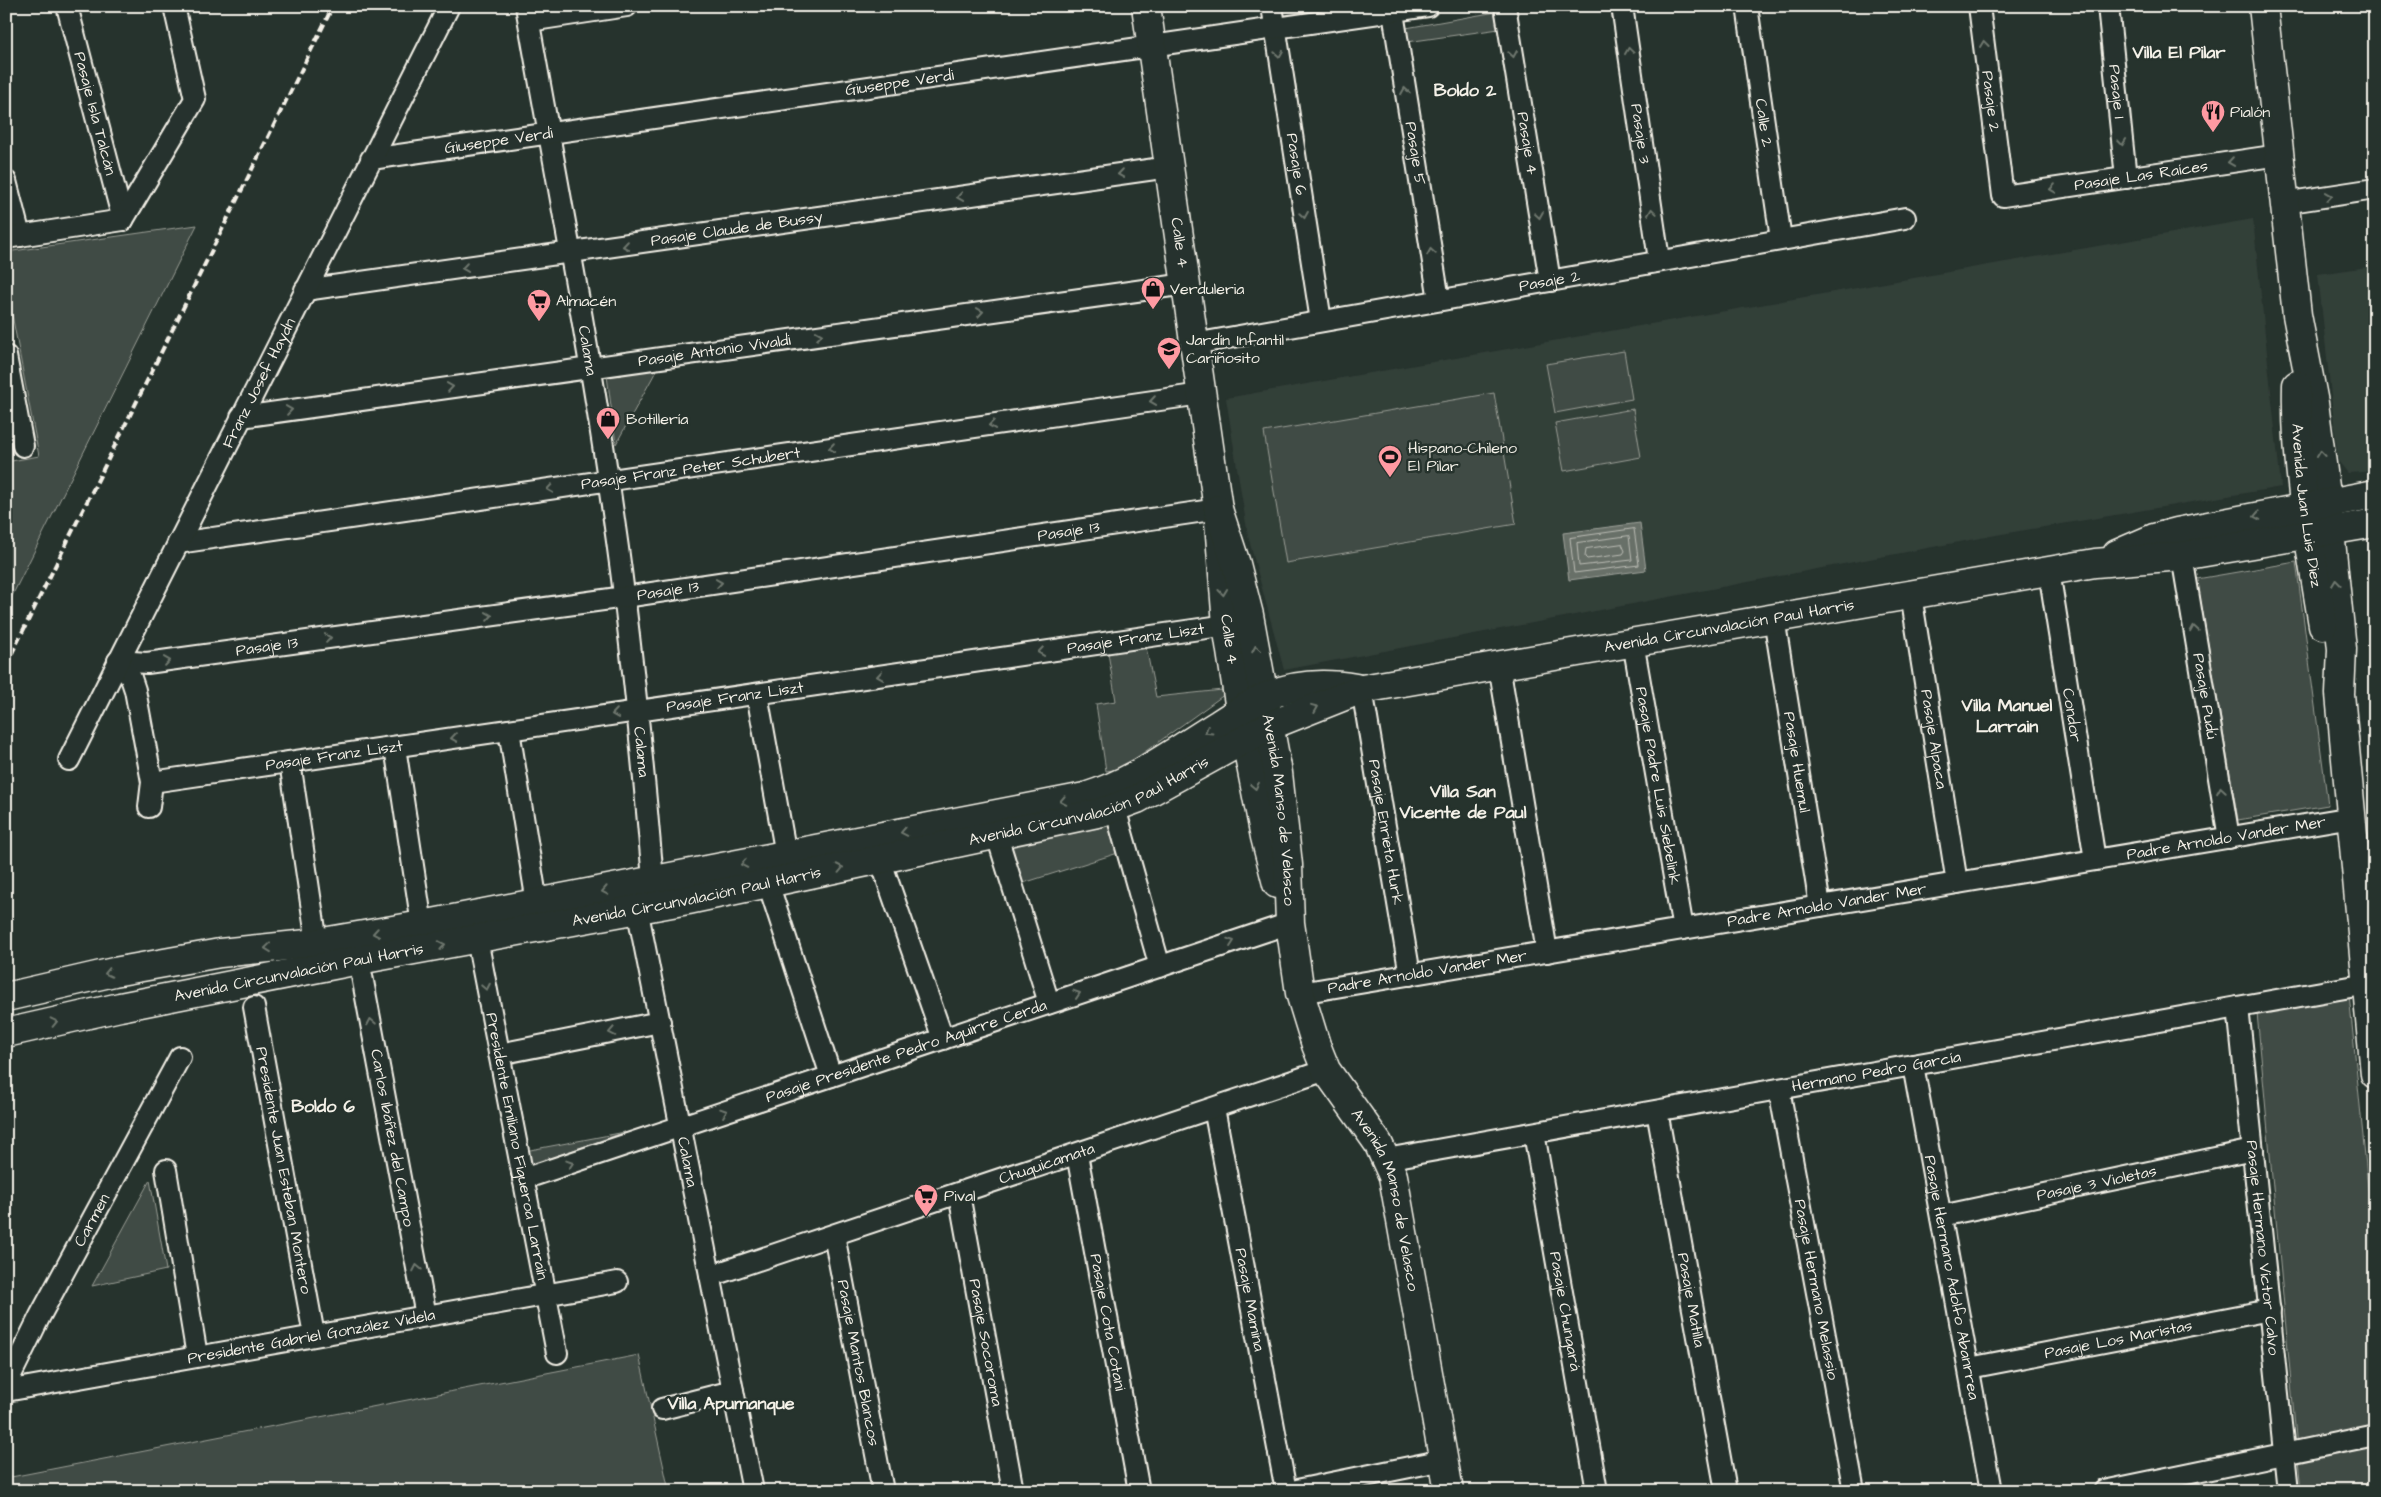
<svg xmlns="http://www.w3.org/2000/svg" width="2381" height="1497" font-family="'Architects Daughter',sans-serif">
  <rect width="100%" height="100%" fill="#26332d"/>
  <filter id="ink" filterUnits="userSpaceOnUse"><feTurbulence type="fractalNoise" baseFrequency=".02" numOctaves="2"/><feDisplacementMap in="SourceGraphic" scale="10" xChannelSelector="R" yChannelSelector="G"/><feConvolveMatrix kernelMatrix="1 2 1 2 8 2 1 2 1" color-interpolation-filters="sRGB"/></filter>
  <g filter="url(#ink)">
    <g fill="#333f39">
      <polygon points="2253,219 2281,487 1996,535 1284,670 1248,536 1226,398"/>
      <polygon points="2375,266 2375,471 2348,473 2338,461 2318,274"/>
    </g>
    <g fill="#414b45" stroke="#9a9e96">
      <polygon points="1496,12 1499,29 1407,42 1406,28"/>
      <polygon points="197,225 6,608 6,462 39,456 6,283 6,252"/>
      <polygon points="1624,351 1632,399 1555,413 1546,364"/>
      <polygon points="661,362 616,444 606,368"/>
      <polygon points="1494,393 1516,524 1286,563 1264,432"/>
      <polygon points="1633,409 1641,457 1564,471 1555,423"/>
      <polygon points="2296,562 2328,805 2238,820 2197,579"/>
      <polygon points="1146,647 1156,697 1232,689 1121,769 1106,771 1096,704 1116,701 1108,653"/>
      <polygon points="1106,820 1118,853 1017,885 1002,841"/>
      <polygon points="2349,994 2375,1258 2375,1491 2301,1491 2257,1013"/>
      <polygon points="625,1132 528,1166 525,1151"/>
      <polygon points="150,1180 166,1270 92,1286"/>
      <polygon points="639,1355 669,1491 6,1491 6,1478"/>
    </g>
    <polygon fill="#676f68" stroke="#9fa39b" points="1640,523 1646,570 1569,580 1563,533"/>
    <g fill="none" stroke-linecap="round" stroke-linejoin="round">
      <g stroke="#bcbdb5" stroke-width="1">
        <polygon points="1634,529 1639,565 1574,573 1570,538"/>
        <polygon points="1629,536 1632,560 1579,566 1577,543"/>
        <polygon points="1622,544 1625,551 1623,554 1587,559 1585,557 1586,549"/>
      </g>
      <defs>
        <g id="street">
          <path id="s1" d="M67,6L123,220"/>
          <path id="s2" d="M526,6C556,177 590,348 614,520C631,636 642,752 652,868L653,882L637,908L753,1491"/>
          <path id="s3" d="M1272,6L1321,321"/>
          <path id="s4" d="M1392,6L1439,300"/>
          <path id="s5" d="M1505,6L1550,281"/>
          <path id="s6" d="M1622,6L1659,260"/>
          <path id="s7" d="M1747,6L1781,239"/>
          <path id="s8" d="M1979,6L2003,196L2279,155"/>
          <path id="s9" d="M2108,6L2126,178"/>
          <polyline points="529,21 627,6"/>
          <path id="s10" d="M371,159L1428,6"/>
          <polyline points="6,181 20,236"/>
          <polyline points="2284,203 2375,189"/>
          <polyline points="123,220 195,99 174,6"/>
          <polyline points="6,238 123,220"/>
          <path id="s11" d="M305,290L1169,167"/>
          <path id="s12" d="M1194,344L1905,218"/>
          <polyline points="6,356 23,446"/>
          <path id="s13" d="M241,417L1186,284"/>
          <path id="s14" d="M178,543L1201,394"/>
          <path id="s15" d="M2182,556L2229,838"/>
          <path id="s16" d="M2049,571L2095,860"/>
          <path id="s17" d="M1911,595L1957,883"/>
          <path id="s18" d="M1774,618L1820,906"/>
          <path id="s19" d="M1633,642L1683,929"/>
          <path id="s20" d="M118,661L147,663L625,597L1218,509"/>
          <polyline points="118,661 131,678 135,690 152,782 149,807"/>
          <polyline points="1499,665 1547,952"/>
          <path id="s21" d="M1362,689L1410,975"/>
          <polyline points="757,694 786,855"/>
          <polyline points="509,730 537,903"/>
          <polyline points="395,747 422,925"/>
          <path id="s22" d="M69,760L449,6"/>
          <polyline points="290,762 317,943"/>
          <path id="s23" d="M152,782L1227,625"/>
          <polyline points="1115,808 1160,967"/>
          <polyline points="997,836 1049,1003"/>
          <polyline points="880,859 943,1039"/>
          <polyline points="768,883 831,1076"/>
          <path id="s24" d="M477,939L557,1353"/>
          <path id="s25" d="M359,960L426,1316"/>
          <path id="s26" d="M1300,993L2352,817"/>
          <path id="s27" d="M254,1007L314,1335"/>
          <path id="s28" d="M2238,1007L2288,1491"/>
          <polyline points="499,1054 660,1022"/>
          <path id="s29" d="M1913,1065L1991,1491"/>
          <path id="s30" d="M1779,1089L1854,1491"/>
          <path id="s31" d="M1214,1108L1286,1491"/>
          <path id="s32" d="M1657,1111L1726,1491"/>
          <path id="s33" d="M1534,1133L1597,1491"/>
          <path id="s34" d="M1077,1154L1139,1491"/>
          <path id="s35" d="M1386,1159L2367,984"/>
          <polyline points="166,1170 197,1356"/>
          <path id="s36" d="M523,1179L1290,923"/>
          <path id="s37" d="M959,1194L1013,1491"/>
          <path id="s38" d="M1941,1216L2253,1150"/>
          <path id="s39" d="M834,1235L883,1491"/>
          <path id="s40" d="M710,1276L1326,1070"/>
          <path id="s41" d="M1969,1368L2270,1310"/>
          <path id="s42" d="M6,1385L40,1316L180,1057"/>
          <path id="s43" d="M6,1391L617,1282"/>
          <polyline points="662,1409 733,1391"/>
          <polyline points="1292,1491 1444,1460"/>
          <polyline points="2104,1491 2375,1435"/>
        </g>
        <g id="secondary">
          <path id="s44" d="M1146,6L1218,509L1227,625L1240,710L1265,837L1277,884"/>
          <polyline points="2263,6 2297,315 2314,403 2327,502 2342,649 2340,694 2375,1074"/>
          <path id="s45" d="M2297,385C2295,465 2310,546 2323,625"/>
          <path id="s46" d="M1218,509L1236,564L1249,615L1278,773L1288,865L1290,923L1300,993L1316,1045L1326,1070L1378,1143L1393,1176L1449,1491"/>
          <polyline points="2117,554 2154,538 2177,532 2375,494"/>
          <path d="M6,997L114,972L220,953L317,943L422,925L1085,797C1134,782 1175,751 1219,724C1234,714 1249,704 1265,697C1293,684 1326,683 1356,688"/>
          <path id="s47" d="M6,1033L120,1007L359,960L688,900L1102,812L1137,799L1269,726L1362,689L2095,563L2182,556L2375,523"/>
        </g>
      </defs>
      <use href="#street" stroke="#f4f1e8" stroke-width="24"/>
      <use href="#secondary" stroke="#f4f1e8" stroke-width="31"/>
      <use href="#street" stroke="#26332d" stroke-width="20"/>
      <use href="#secondary" stroke="#26332d" stroke-width="28"/>
      <polyline stroke="#f4f1e8" stroke-width="4" stroke-dasharray="8 4" stroke-linecap="butt" points="6,665 333,6"/>
    </g>
    <defs><path id="oneway-chevron" d="M-2-3.5L2.5 0L-2 3.5" fill="none" stroke-width="1.6" stroke-linecap="round" stroke-linejoin="round" transform="scale(1.25)"/></defs>
    <g stroke="#6e766e">
      <use href="#oneway-chevron" transform="translate(1984 44) rotate(-97)"/>
      <use href="#oneway-chevron" transform="translate(1629 51) rotate(-98)"/>
      <use href="#oneway-chevron" transform="translate(1279 54) rotate(81)"/>
      <use href="#oneway-chevron" transform="translate(1513 54) rotate(81)"/>
      <use href="#oneway-chevron" transform="translate(1405 91) rotate(-99)"/>
      <use href="#oneway-chevron" transform="translate(2122 142) rotate(84)"/>
      <use href="#oneway-chevron" transform="translate(2231 162) rotate(172)"/>
      <use href="#oneway-chevron" transform="translate(1121 174) rotate(172)"/>
      <use href="#oneway-chevron" transform="translate(2053 189) rotate(172)"/>
      <use href="#oneway-chevron" transform="translate(2329 196) rotate(-8)"/>
      <use href="#oneway-chevron" transform="translate(960 197) rotate(172)"/>
      <use href="#oneway-chevron" transform="translate(1652 212) rotate(-98)"/>
      <use href="#oneway-chevron" transform="translate(1304 215) rotate(81)"/>
      <use href="#oneway-chevron" transform="translate(1539 215) rotate(81)"/>
      <use href="#oneway-chevron" transform="translate(626 246) rotate(172)"/>
      <use href="#oneway-chevron" transform="translate(1431 252) rotate(-99)"/>
      <use href="#oneway-chevron" transform="translate(465 268) rotate(172)"/>
      <use href="#oneway-chevron" transform="translate(980 312) rotate(-8)"/>
      <use href="#oneway-chevron" transform="translate(819 335) rotate(-8)"/>
      <use href="#oneway-chevron" transform="translate(450 387) rotate(-8)"/>
      <use href="#oneway-chevron" transform="translate(1153 401) rotate(172)"/>
      <use href="#oneway-chevron" transform="translate(289 410) rotate(-8)"/>
      <use href="#oneway-chevron" transform="translate(992 425) rotate(172)"/>
      <use href="#oneway-chevron" transform="translate(832 448) rotate(172)"/>
      <use href="#oneway-chevron" transform="translate(2321 454) rotate(-96)"/>
      <use href="#oneway-chevron" transform="translate(550 489) rotate(172)"/>
      <use href="#oneway-chevron" transform="translate(2257 516) rotate(169)"/>
      <use href="#oneway-chevron" transform="translate(719 583) rotate(-8)"/>
      <use href="#oneway-chevron" transform="translate(2336 583) rotate(-96)"/>
      <use href="#oneway-chevron" transform="translate(1223 592) rotate(84)"/>
      <use href="#oneway-chevron" transform="translate(489 616) rotate(-8)"/>
      <use href="#oneway-chevron" transform="translate(2194 629) rotate(-99)"/>
      <use href="#oneway-chevron" transform="translate(328 638) rotate(-8)"/>
      <use href="#oneway-chevron" transform="translate(1256 649) rotate(-101)"/>
      <use href="#oneway-chevron" transform="translate(1041 652) rotate(172)"/>
      <use href="#oneway-chevron" transform="translate(167 661) rotate(-8)"/>
      <use href="#oneway-chevron" transform="translate(880 676) rotate(172)"/>
      <use href="#oneway-chevron" transform="translate(1315 708) rotate(-22)"/>
      <use href="#oneway-chevron" transform="translate(615 714) rotate(172)"/>
      <use href="#oneway-chevron" transform="translate(1208 731) rotate(148)"/>
      <use href="#oneway-chevron" transform="translate(454 738) rotate(172)"/>
      <use href="#oneway-chevron" transform="translate(1255 786) rotate(79)"/>
      <use href="#oneway-chevron" transform="translate(2221 790) rotate(-99)"/>
      <use href="#oneway-chevron" transform="translate(1063 801) rotate(169)"/>
      <use href="#oneway-chevron" transform="translate(904 832) rotate(169)"/>
      <use href="#oneway-chevron" transform="translate(744 864) rotate(169)"/>
      <use href="#oneway-chevron" transform="translate(840 868) rotate(-12)"/>
      <use href="#oneway-chevron" transform="translate(605 891) rotate(169)"/>
      <use href="#oneway-chevron" transform="translate(376 933) rotate(170)"/>
      <use href="#oneway-chevron" transform="translate(1231 942) rotate(-19)"/>
      <use href="#oneway-chevron" transform="translate(442 945) rotate(-11)"/>
      <use href="#oneway-chevron" transform="translate(268 948) rotate(174)"/>
      <use href="#oneway-chevron" transform="translate(108 973) rotate(167)"/>
      <use href="#oneway-chevron" transform="translate(486 987) rotate(79)"/>
      <use href="#oneway-chevron" transform="translate(1077 994) rotate(-18)"/>
      <use href="#oneway-chevron" transform="translate(54 1022) rotate(-13)"/>
      <use href="#oneway-chevron" transform="translate(371 1022) rotate(-101)"/>
      <use href="#oneway-chevron" transform="translate(612 1032) rotate(169)"/>
      <use href="#oneway-chevron" transform="translate(724 1112) rotate(-19)"/>
      <use href="#oneway-chevron" transform="translate(570 1164) rotate(-18)"/>
      <use href="#oneway-chevron" transform="translate(417 1268) rotate(-101)"/>
    </g>
  </g>
  <defs>
    <symbol id="restaurant-pin" viewBox="-11 -11 22 30"><path d="M0 17L-7.5 6A9.5 9.5 0 1 1 7.5 6Z" fill="#ff9aa2" stroke="#26332d"/><path d="M-5-6h1v4h1v-4h1v4h1v-4h1v5L-1.5 .5V6h-2V.5L-5-1ZM5-6V6H3V1.5H1.5Q1.5-4 5-6Z" fill="#111"/></symbol>
    <symbol id="shop-pin" viewBox="-11 -11 22 30"><path d="M0 17L-7.5 6A9.5 9.5 0 1 1 7.5 6Z" fill="#ff9aa2" stroke="#26332d"/><path d="M-5-2.5h2.3a2.7 3.5 0 0 1 5.4 0H5L5.5 6h-11ZM-1.5-2.5h3a1.5 2.3 0 0 0-3 0Z" fill="#111"/></symbol>
    <symbol id="supermarket-pin" viewBox="-11 -11 22 30"><path d="M0 17L-7.5 6A9.5 9.5 0 1 1 7.5 6Z" fill="#ff9aa2" stroke="#26332d"/><path d="M-6-5.5h2.5l.6 2H6L4.5 2H-2.5L-4.4-4H-6ZM-1.5 3.2a1.3 1.3 0 1 0 .1 0ZM3 3.2a1.3 1.3 0 1 0 .1 0Z" fill="#111"/></symbol>
    <symbol id="school-pin" viewBox="-11 -11 22 30"><path d="M0 17L-7.5 6A9.5 9.5 0 1 1 7.5 6Z" fill="#ff9aa2" stroke="#26332d"/><path d="M0-5L7-2L0 1L-7-2ZM-4 1L0 2.5L4 1V4Q0 6-4 4Z" fill="#111"/></symbol>
    <symbol id="stadium-pin" viewBox="-11 -11 22 30"><path d="M0 17L-7.5 6A9.5 9.5 0 1 1 7.5 6Z" fill="#ff9aa2" stroke="#26332d"/><path d="M0-5a6.5 5 0 1 0 0 10a6.5 5 0 1 0 0-10ZM-3.5-1.8h7v3.6h-7Z" fill="#111"/></symbol>
  </defs>
  <g fill-rule="evenodd">
    <use href="#restaurant-pin" x="2199" y="98" width="28" height="38"/>
    <use href="#shop-pin" x="1139" y="275" width="28" height="38"/>
    <use href="#supermarket-pin" x="525" y="287" width="28" height="38"/>
    <use href="#school-pin" x="1155" y="335" width="28" height="38"/>
    <use href="#shop-pin" x="594" y="405" width="28" height="38"/>
    <use href="#stadium-pin" x="1376" y="443" width="28" height="38"/>
    <use href="#supermarket-pin" x="912" y="1182" width="28" height="38"/>
  </g>
  <g text-anchor="middle" dominant-baseline="central" stroke-width="5" stroke-linejoin="round" paint-order="stroke">
    <g font-size="16" fill="#f4f1e8" stroke="#26332d">
      <text stroke="none"><textPath href="#s10" startOffset="534">Giuseppe Verdi</textPath></text>
      <text stroke="none"><textPath href="#s9" startOffset="86">Pasaje 1</textPath></text>
      <text stroke="none"><textPath href="#s8" startOffset="96">Pasaje 2</textPath></text>
      <text stroke="none"><textPath href="#s1" startOffset="111">Pasaje Isla Talcán</textPath></text>
      <text stroke="none"><textPath href="#s7" startOffset="118">Calle 2</textPath></text>
      <text stroke="none"><textPath href="#s6" startOffset="129">Pasaje 3</textPath></text>
      <text stroke="none"><textPath href="#s10" startOffset="129">Giuseppe Verdi</textPath></text>
      <text stroke="none"><textPath href="#s5" startOffset="139">Pasaje 4</textPath></text>
      <text stroke="none"><textPath href="#s4" startOffset="149">Pasaje 5</textPath></text>
      <text stroke="none"><textPath href="#s3" startOffset="160">Pasaje 6</textPath></text>
      <text stroke="none"><textPath href="#s8" startOffset="331">Pasaje Las Raíces</textPath></text>
      <text stroke="none"><textPath href="#s11" startOffset="436">Pasaje Claude de Bussy</textPath></text>
      <text stroke="none"><textPath href="#s44" startOffset="239">Calle 4</textPath></text>
      <text stroke="none"><textPath href="#s12" startOffset="361">Pasaje 2</textPath></text>
      <text stroke="none"><textPath href="#s13" startOffset="478">Pasaje Antonio Vivaldi</textPath></text>
      <text stroke="none"><textPath href="#s2" startOffset="350">Calama</textPath></text>
      <text stroke="none"><textPath href="#s22" startOffset="422">Franz Josef Haydn</textPath></text>
      <text stroke="none"><textPath href="#s14" startOffset="518">Pasaje Franz Peter Schubert</textPath></text>
      <text stroke="none"><textPath href="#s45" startOffset="121">Avenida Juan Luis Diez</textPath></text>
      <text stroke="none"><textPath href="#s20" startOffset="960">Pasaje 13</textPath></text>
      <text stroke="none"><textPath href="#s20" startOffset="555">Pasaje 13</textPath></text>
      <text stroke="none"><textPath href="#s47" startOffset="1779">Avenida Circunvalación Paul Harris</textPath></text>
      <text stroke="none"><textPath href="#s23" startOffset="994">Pasaje Franz Liszt</textPath></text>
      <text stroke="none"><textPath href="#s44" startOffset="639">Calle 4</textPath></text>
      <text stroke="none"><textPath href="#s20" startOffset="150">Pasaje 13</textPath></text>
      <text stroke="none"><textPath href="#s23" startOffset="589">Pasaje Franz Liszt</textPath></text>
      <text stroke="none"><textPath href="#s15" startOffset="142">Pasaje Pudú</textPath></text>
      <text stroke="none"><textPath href="#s16" startOffset="146">Condor</textPath></text>
      <text stroke="none"><textPath href="#s17" startOffset="146">Pasaje Alpaca</textPath></text>
      <text stroke="none"><textPath href="#s2" startOffset="755">Calama</textPath></text>
      <text stroke="none"><textPath href="#s23" startOffset="184">Pasaje Franz Liszt</textPath></text>
      <text stroke="none"><textPath href="#s18" startOffset="146">Pasaje Huemul</textPath></text>
      <text stroke="none"><textPath href="#s19" startOffset="146">Pasaje Padre Luis Siebelink</textPath></text>
      <text stroke="none"><textPath href="#s47" startOffset="1109">Avenida Circunvalación Paul Harris</textPath></text>
      <text stroke="none"><textPath href="#s46" startOffset="308">Avenida Manso de Velasco</textPath></text>
      <text stroke="none"><textPath href="#s21" startOffset="145">Pasaje Enrieta Hurk</textPath></text>
      <text stroke="none"><textPath href="#s26" startOffset="939">Padre Arnoldo Vander Mer</textPath></text>
      <text stroke="none"><textPath href="#s47" startOffset="704">Avenida Circunvalación Paul Harris</textPath></text>
      <text stroke="none"><textPath href="#s26" startOffset="534">Padre Arnoldo Vander Mer</textPath></text>
      <text stroke="none"><textPath href="#s26" startOffset="129">Padre Arnoldo Vander Mer</textPath></text>
      <text stroke="none"><textPath href="#s47" startOffset="299">Avenida Circunvalación Paul Harris</textPath></text>
      <text stroke="none"><textPath href="#s36" startOffset="404">Pasaje Presidente Pedro Aguirre Cerda</textPath></text>
      <text stroke="none"><textPath href="#s35" startOffset="498">Hermano Pedro García</textPath></text>
      <text stroke="none"><textPath href="#s25" startOffset="181">Carlos Ibáñez del Campo</textPath></text>
      <text stroke="none"><textPath href="#s24" startOffset="211">Presidente Emiliano Figueroa Larraín</textPath></text>
      <text stroke="none"><textPath href="#s2" startOffset="1175">Calama</textPath></text>
      <text stroke="none"><textPath href="#s40" startOffset="355">Chuquicamata</textPath></text>
      <text stroke="none"><textPath href="#s27" startOffset="166">Presidente Juan Esteban Montero</textPath></text>
      <text stroke="none"><textPath href="#s38" startOffset="159">Pasaje 3 Violetas</textPath></text>
      <text stroke="none"><textPath href="#s46" startOffset="720">Avenida Manso de Velasco</textPath></text>
      <text stroke="none"><textPath href="#s42" startOffset="186">Carmen</textPath></text>
      <text stroke="none"><textPath href="#s28" startOffset="242">Pasaje Hermano Víctor Calvo</textPath></text>
      <text stroke="none"><textPath href="#s29" startOffset="216">Pasaje Hermano Adolfo Abanrrea</textPath></text>
      <text stroke="none"><textPath href="#s30" startOffset="204">Pasaje Hermano Melassio</textPath></text>
      <text stroke="none"><textPath href="#s31" startOffset="195">Pasaje Mamina</textPath></text>
      <text stroke="none"><textPath href="#s32" startOffset="192">Pasaje Matilla</textPath></text>
      <text stroke="none"><textPath href="#s33" startOffset="181">Pasaje Chungará</textPath></text>
      <text stroke="none"><textPath href="#s34" startOffset="171">Pasaje Cota Cotani</textPath></text>
      <text stroke="none"><textPath href="#s43" startOffset="310">Presidente Gabriel González Videla</textPath></text>
      <text stroke="none"><textPath href="#s41" startOffset="152">Pasaje Los Maristas</textPath></text>
      <text stroke="none"><textPath href="#s37" startOffset="151">Pasaje Socoroma</textPath></text>
      <text stroke="none"><textPath href="#s39" startOffset="130">Pasaje Mantos Blancos</textPath></text>
    </g>
    <g font-size="16" fill="#f4f1e8" stroke="#26332d" text-anchor="start">
      <text x="2230" y="112">Pialón</text>
      <text x="1170" y="289">Verduleria</text>
      <text x="556" y="301">Almacén</text>
      <text x="1186" y="340">Jardín Infantil<tspan x="1186" dy="18">Cariñosito</tspan></text>
      <text x="626" y="419">Botillería</text>
      <text x="1408" y="448">Hispano-Chileno<tspan x="1408" dy="18">El Pilar</tspan></text>
      <text x="944" y="1196">Pival</text>
    </g>
    <g font-size="18" font-weight="bold" fill="#f4f1e8" stroke="#26332d">
      <text x="2179" y="52">Villa El Pilar</text>
      <text x="1465" y="90">Boldo 2</text>
      <text x="2007" y="705">Villa Manuel<tspan x="2007" dy="21">Larrain</tspan></text>
      <text x="1463" y="791">Villa San<tspan x="1463" dy="21">Vicente de Paul</tspan></text>
      <text x="323" y="1106">Boldo 6</text>
      <text x="731" y="1403">Villa Apumanque</text>
    </g>
  </g>
  <rect width="2381" height="1497" fill="none" stroke="#26332d" stroke-width="25"/>
  <rect x="12" y="12" width="2356" height="1472" fill="none" stroke="#f4f1e8" stroke-width="2" filter="url(#ink)"/>
</svg>
